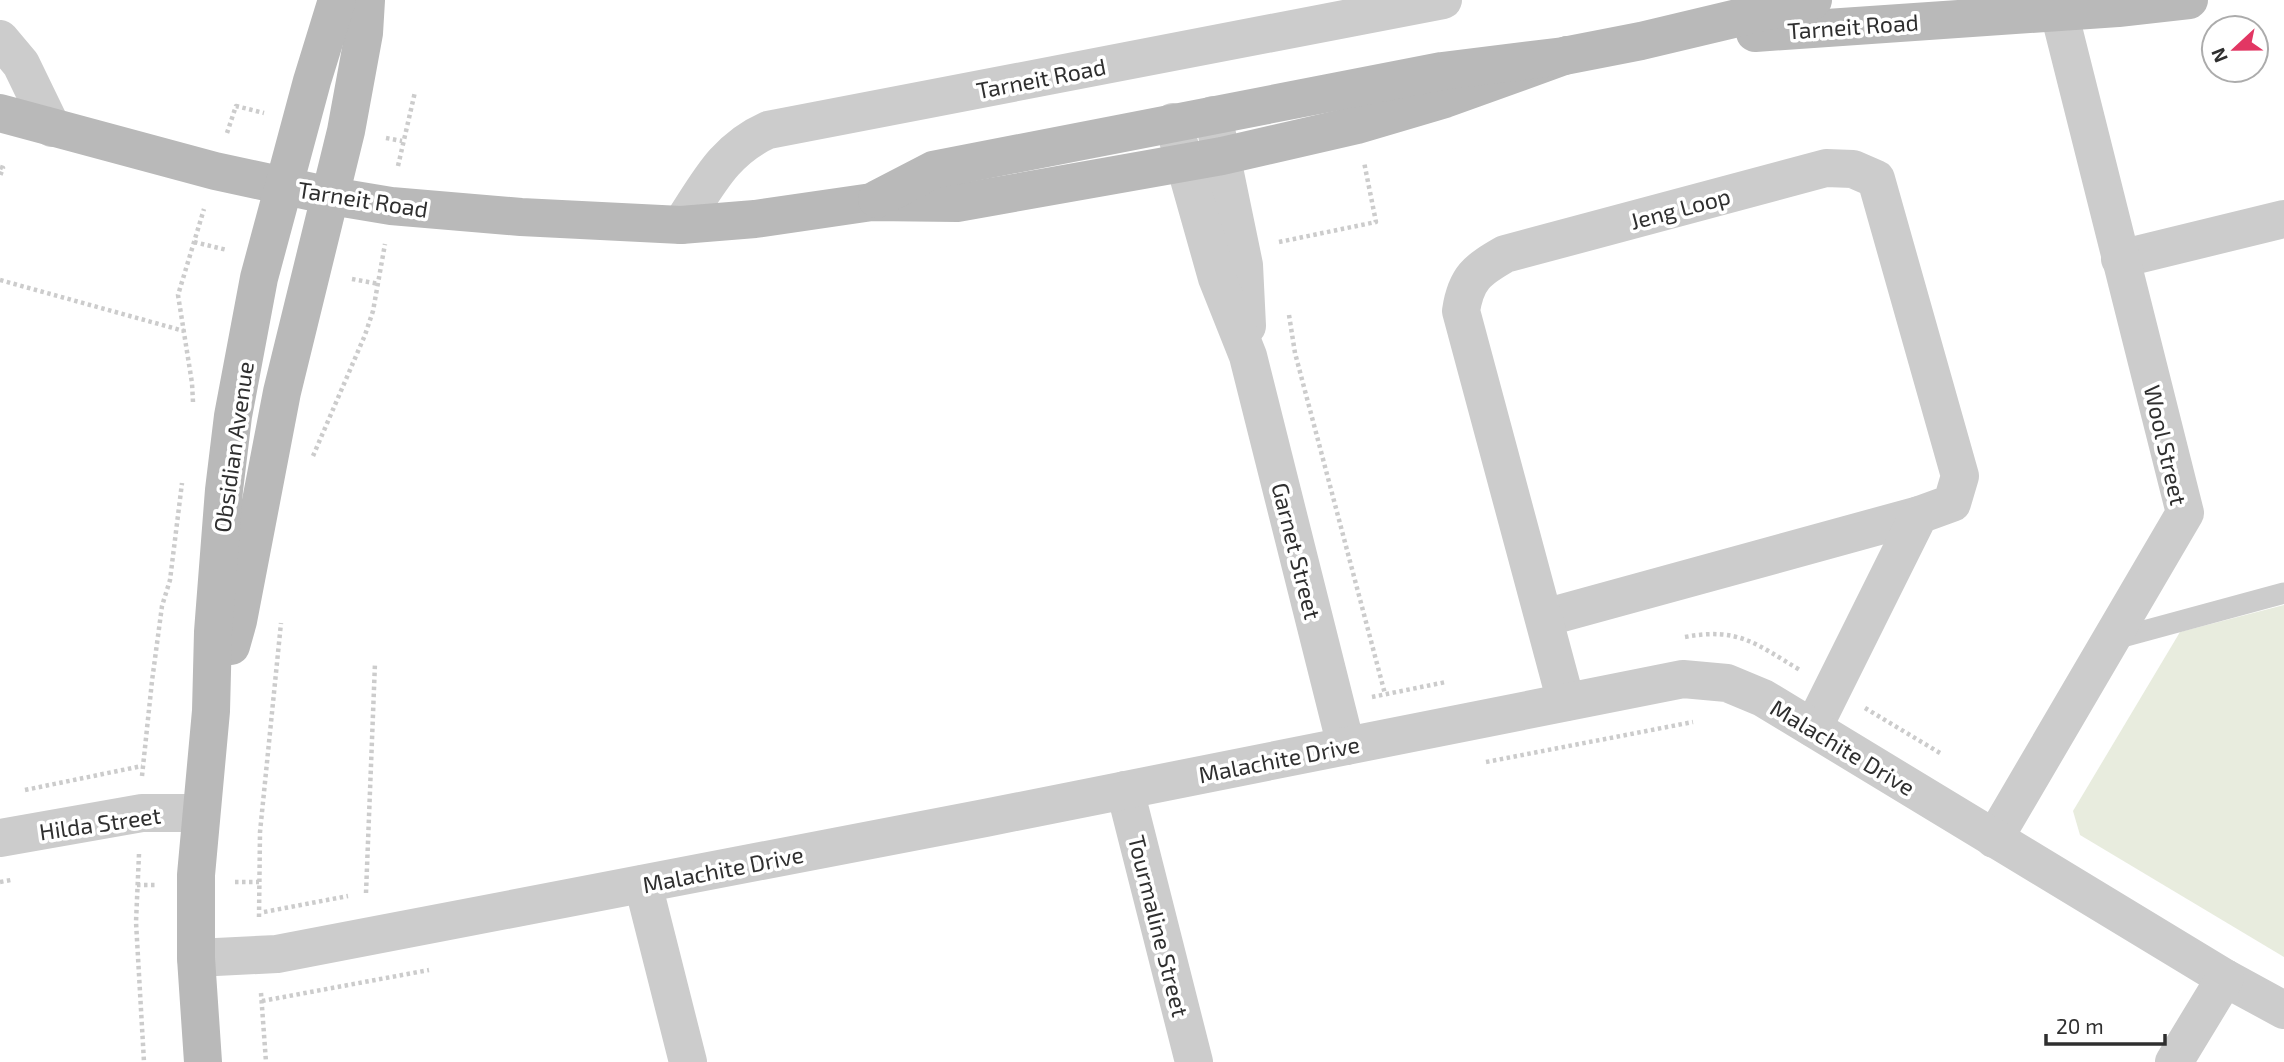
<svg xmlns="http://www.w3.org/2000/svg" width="2284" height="1062" font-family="'Exo 2',sans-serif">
  <rect width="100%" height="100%" fill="#fff"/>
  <polygon fill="#e8ecde" points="2284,605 2284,957 2080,835 2073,811 2180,632"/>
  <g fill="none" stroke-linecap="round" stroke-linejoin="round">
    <g stroke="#ccc" stroke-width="4.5" stroke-dasharray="3.5 3.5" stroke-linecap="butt">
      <polyline points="227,133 236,106 264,113"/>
      <polyline points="386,138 402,141"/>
      <polyline points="398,166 415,92"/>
      <polyline points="0,167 3,168 0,176"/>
      <polyline points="194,242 227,250"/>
      <polyline points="1279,242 1376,222 1364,162"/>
      <polyline points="352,279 379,284"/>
      <polyline points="0,280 184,331"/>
      <polyline points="1289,315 1295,353 1385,694"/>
      <polyline points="193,402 192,383 178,295 204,209"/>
      <polyline points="313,456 365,335 373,311 385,244"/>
      <path d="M1685,637C1739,627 1756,644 1800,670"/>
      <polyline points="1372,697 1446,682"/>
      <polyline points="1865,708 1940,753"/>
      <polyline points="1486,762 1693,722"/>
      <polyline points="142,776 152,681 162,606 170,580 182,483"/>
      <polyline points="25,790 142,766"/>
      <polyline points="139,854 136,922 144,1062"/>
      <polyline points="0,882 11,880"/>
      <polyline points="235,882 259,882"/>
      <polyline points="137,885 156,885"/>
      <polyline points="366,893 375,663"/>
      <polyline points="264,912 348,896"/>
      <polyline points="259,917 260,832 281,623"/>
      <polyline points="261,993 266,1062"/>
      <polyline points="262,1001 429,970"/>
    </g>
    <polyline stroke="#ccc" stroke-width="21" points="2111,640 2284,593"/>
    <g stroke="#ccc" stroke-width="38">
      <polyline points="0,39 21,64 52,128"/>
      <polyline points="1213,115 1244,265 1247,326"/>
      <polyline points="1173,122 1217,278 1248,356 1346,746"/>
      <path d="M681,225C707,186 723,150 768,130L1443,0"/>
      <polyline points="2120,259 2284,219"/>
      <polyline points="1544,618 1919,515"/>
      <path d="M1566,702L1461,311C1466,278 1477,270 1505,254L1826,168L1853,169L1876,179L1960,476L1952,503L1919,515L1813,728"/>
      <polyline points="1125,790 1194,1062"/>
      <polyline points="0,838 142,813 200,813"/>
      <polyline points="1994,839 2185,513 2059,12"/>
      <polyline points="643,884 688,1062"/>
      <polyline points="196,958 277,954 985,818 1683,679 1727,683 1763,698 2225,978 2284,1010"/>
      <polyline points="2174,1062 2225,978"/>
    </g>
    <g stroke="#b9b9b9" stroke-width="38">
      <polyline points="1755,33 2118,8 2189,0"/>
      <polyline points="0,113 215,171 331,196 391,206 521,217 681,225 755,219 872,202 957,203 1222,156 1357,125 1445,99 1567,55"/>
      <polyline points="877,199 933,170 1442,71 1564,56 1641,41 1813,0"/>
      <polyline points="231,646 238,621 282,392 346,131 364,33 366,0"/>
      <polyline points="203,1062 196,958 196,875 211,711 213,632 224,490 233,416 259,278 312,81 337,0"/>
    </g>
  </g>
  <g text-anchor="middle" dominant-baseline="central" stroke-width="7" stroke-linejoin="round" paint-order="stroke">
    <g font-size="23" fill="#2f2f2f" stroke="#fff">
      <text transform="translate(1853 26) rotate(-4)">Tarneit Road</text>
      <text transform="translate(1041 78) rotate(-11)">Tarneit Road</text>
      <text transform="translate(363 199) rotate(9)">Tarneit Road</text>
      <text transform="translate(1680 208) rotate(-15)">Jeng Loop</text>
      <text transform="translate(2166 445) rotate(77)">Wool Street</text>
      <text transform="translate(233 447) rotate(-82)">Obsidian Avenue</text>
      <text transform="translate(1297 551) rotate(76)">Garnet Street</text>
      <text transform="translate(1843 747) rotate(31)">Malachite Drive</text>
      <text transform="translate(1279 759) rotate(-11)">Malachite Drive</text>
      <text transform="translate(100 823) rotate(-8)">Hilda Street</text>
      <text transform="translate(723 869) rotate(-11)">Malachite Drive</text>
      <text transform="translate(1159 926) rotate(76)">Tourmaline Street</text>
    </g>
  </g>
  <g transform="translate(2235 49) rotate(248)"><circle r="33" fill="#ffffff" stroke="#acacac" stroke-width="2"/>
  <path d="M0-5L12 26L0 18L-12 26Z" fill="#e23663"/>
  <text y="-10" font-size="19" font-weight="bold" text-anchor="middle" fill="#2f2f2f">N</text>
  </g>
  <path d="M2046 1034v10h119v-10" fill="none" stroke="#2f2f2f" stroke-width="3.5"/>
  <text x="2056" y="1034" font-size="21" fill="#2f2f2f" stroke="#ffffff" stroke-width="5" paint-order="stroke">20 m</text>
</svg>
